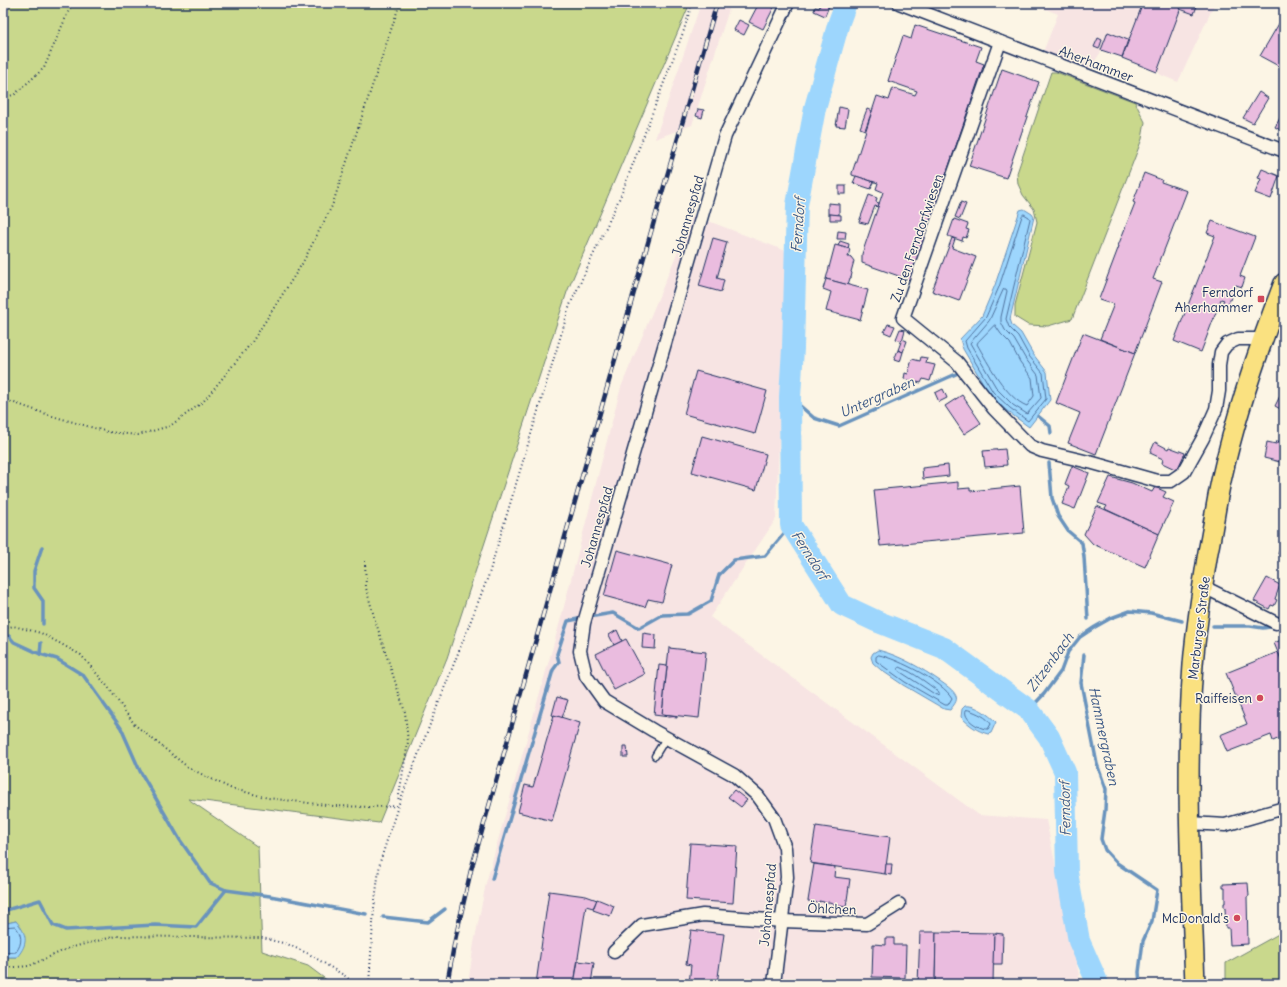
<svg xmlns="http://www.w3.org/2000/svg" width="1287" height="987" font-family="Delius,sans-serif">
  <rect width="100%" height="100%" fill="#fcf5e5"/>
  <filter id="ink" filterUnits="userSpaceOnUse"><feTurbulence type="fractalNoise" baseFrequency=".025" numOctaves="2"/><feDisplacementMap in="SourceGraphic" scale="8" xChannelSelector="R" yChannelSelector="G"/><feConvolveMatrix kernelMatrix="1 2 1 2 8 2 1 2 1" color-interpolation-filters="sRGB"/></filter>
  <g filter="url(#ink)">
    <g fill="#f7e4e3">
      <polygon points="701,3 731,3 692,125 655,139"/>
      <polygon points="1030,3 1215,3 1178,82 1161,75 1157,71 1102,50 1090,69 1043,52 1058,14"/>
      <polygon points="693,215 786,251 776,519 710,617 979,815 1046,820 1081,984 468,984 474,943 486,883 561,618 621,387"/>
    </g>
    <g fill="#c9d88c" stroke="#728475">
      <polygon points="3,3 690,3 567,292 447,658 379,823 188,799 258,847 262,951 308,966 332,984 3,984 3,957 17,957 16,921 3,924"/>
      <polygon points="1051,72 1056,72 1135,102 1145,122 1142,139 1072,319 1048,326 1028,325 1015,317 1015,305 1037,222 1034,209 1023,195 1018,184 1017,173"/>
      <polygon points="1284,931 1284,984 1226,984 1226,963"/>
    </g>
    <g fill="#9dd6fd" stroke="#6993bd">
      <polygon points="1024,209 1032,214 1034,217 1010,319 1012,325 1021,333 1033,354 1047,372 1050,400 1029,427 1007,411 990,395 963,349 960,339 982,316 995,285 1020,210"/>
      <path d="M878,650C901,656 921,668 940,681C945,685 953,689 956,696C958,701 953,706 950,710L944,709L903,685L881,670L873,663L871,657L873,653Z"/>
      <path d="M965,706C975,704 989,715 996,722L991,733L988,734C977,731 969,725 961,717L962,709Z"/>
      <path d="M16,921C27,934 29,943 17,957H3V924Z"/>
    </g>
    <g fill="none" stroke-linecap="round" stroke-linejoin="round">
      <g stroke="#4f729e" stroke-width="1">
        <polygon points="1024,214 1029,217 1030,219 1006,319 1009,327 1018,336 1029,356 1043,373 1046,399 1028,421 1010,408 993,392 967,348 965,341 986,317 999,287 1022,216"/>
        <polygon points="1004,289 1006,289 1007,291 1001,317 1001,322 1005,330 1014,339 1025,358 1038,375 1041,398 1027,414 1013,405 997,389 970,343 989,321"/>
        <path d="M995,325L1001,334L1010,343L1020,362L1032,378L1034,396L1027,406C1006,398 988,363 977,344L978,342Z"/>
        <path d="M879,655C898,659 943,682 952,698L948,705H945L905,682L876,661V657Z"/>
        <path d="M898,668L900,667C914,673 927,683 939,692V694L936,695L899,671Z"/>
        <path d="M969,710C977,713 987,717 991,724L988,729C981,730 962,719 966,710Z"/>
        <path d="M3,927L15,926C22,934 23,943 16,952L3,953"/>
      </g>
      <g stroke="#6993bd" stroke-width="3.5">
        <polyline points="790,397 814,418 839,426 956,374"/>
        <polyline points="1038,416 1050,426 1051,433"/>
        <polyline points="1049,463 1052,498 1058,516 1068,531 1082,543 1084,557 1088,619"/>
        <polyline points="42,547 34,571 34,588 43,601 43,624"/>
        <polyline points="589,617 613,613 639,628 662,615 688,614 711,601 719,575 734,560 765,556 791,525"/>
        <polyline points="1213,626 1250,626 1263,628 1284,625"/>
        <polyline points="9,636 14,642 40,654 57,659 83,675 121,728 140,771 180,840 210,883 226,890"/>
        <polyline points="40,654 41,643"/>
        <polyline points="1084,655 1081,683 1097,764 1106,789 1105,810 1101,839 1105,850 1117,863 1157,890 1152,921 1143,941 1139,972 1140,984"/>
        <polyline points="1029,710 1044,694 1061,671 1068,652 1080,637 1095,627 1111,618 1130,611 1151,613 1182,621"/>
        <polyline points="492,879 553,670 559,662 557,654 568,621 583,618"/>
        <polyline points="3,911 40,900 53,925 66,930 155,925 196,927 226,890 270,896 366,914"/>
        <polyline points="383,917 428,922 445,909"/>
      </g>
      <polyline stroke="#9dd6fd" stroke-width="22" points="846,3 839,22 815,108 797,205 793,348 790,397 791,525 842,605 876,621 944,648 1029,710 1049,737 1065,772 1067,872 1079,941 1098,984"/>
    </g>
    <g fill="#eabcdf" stroke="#1b2f5e">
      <polygon points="759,3 766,3 774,7 763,29 749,22"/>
      <polygon points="821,3 830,3 825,16 814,11 815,7 819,8"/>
      <polygon points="1143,3 1176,3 1182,5 1157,72 1122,58"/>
      <polygon points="1176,3 1198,3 1194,14 1180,9 1182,5"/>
      <polygon points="1284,15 1284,69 1260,56"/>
      <polygon points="739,20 749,25 744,35 734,30"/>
      <polygon points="915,25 981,47 976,61 984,64 910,280 862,263 862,254 883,192 876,189 878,183 852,175 852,173 877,96 889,100 893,88 915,95 917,91 888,81 903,36 911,39"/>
      <polygon points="1108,32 1128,40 1122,57 1101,50"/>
      <polygon points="1098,38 1102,40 1099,49 1094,47"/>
      <polygon points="1002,69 1039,82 1006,178 969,166"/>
      <polygon points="1259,92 1268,98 1253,123 1243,118"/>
      <polygon points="839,107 848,109 845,127 836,126"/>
      <polygon points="698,109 704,110 702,118 696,116"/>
      <polygon points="867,109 872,111 865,130 860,128"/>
      <polygon points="1284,111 1284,132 1275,127"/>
      <polygon points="1262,169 1279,176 1271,199 1255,193 1261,179 1258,178"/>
      <polygon points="1144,173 1162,180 1161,182 1187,191 1153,279 1162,282 1135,353 1100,339 1114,304 1099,299 1119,246 1118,246 1135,203 1133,202"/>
      <polygon points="856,176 874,182 871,189 853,183"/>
      <rect x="839" y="186" width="7" height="8"/>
      <polygon points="869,195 877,198 876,202 879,203 878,207 875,206 868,224 859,222"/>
      <polygon points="961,202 966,204 960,219 955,217"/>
      <polygon points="828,203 839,204 839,215 828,214"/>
      <polygon points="830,214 841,215 841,220 830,220"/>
      <polygon points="954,219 968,224 966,229 969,230 966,238 963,237 962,241 948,236"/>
      <polygon points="1212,221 1255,237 1240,276 1245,278 1242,287 1236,285 1228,305 1222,303 1224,300 1221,299 1201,352 1174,341 1215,236 1207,233"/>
      <polygon points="838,231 846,232 845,239 837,239"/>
      <polygon points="713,238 727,242 717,278 724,280 721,292 699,286"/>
      <polygon points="952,238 955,239 952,248 976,257 959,301 932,291"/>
      <polygon points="840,241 849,244 848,249 838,246"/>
      <polygon points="835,245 850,249 848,257 851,257 854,261 851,272 852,273 851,278 850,278 848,285 826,279"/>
      <polygon points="826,279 868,290 860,320 826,311 831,292 823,289"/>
      <polygon points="888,324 895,326 891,335 884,332"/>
      <polygon points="900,329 905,330 902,341 896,339"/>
      <polygon points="1083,333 1135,353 1096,454 1068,443 1080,413 1056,403"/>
      <polygon points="902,339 907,341 903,352 898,350"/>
      <polygon points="898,350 903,352 900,362 894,360"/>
      <polygon points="921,357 927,358 926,363 935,365 930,381 923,379 921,383 904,379 905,373 908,374 912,359 920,361"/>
      <polygon points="696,371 767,391 755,434 684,414"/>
      <polygon points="1284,388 1284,411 1275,406"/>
      <polygon points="943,389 947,398 939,402 935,393"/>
      <polygon points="962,395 981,423 964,434 945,406"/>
      <polygon points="702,436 766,454 756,490 692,472"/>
      <polygon points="1277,441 1284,442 1284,463 1264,458 1267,442 1276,444"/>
      <polygon points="1155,442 1168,449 1169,447 1185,453 1177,470 1162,463 1163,459 1150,453"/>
      <polygon points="1005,449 1007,465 985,467 983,451"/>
      <polygon points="948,465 949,476 923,479 922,468"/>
      <polygon points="1072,466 1089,473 1075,509 1062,504 1069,486 1065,484"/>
      <polygon points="1110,477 1132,483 1152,492 1155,487 1166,492 1163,497 1174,502 1159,534 1105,509 1107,506 1098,503"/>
      <polygon points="958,482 958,489 970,488 970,491 1020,486 1024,533 880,546 874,490"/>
      <polygon points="1097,506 1159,534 1145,567 1093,544 1084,534"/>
      <polygon points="1281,544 1284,545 1283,555 1278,554"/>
      <polygon points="617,550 672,565 662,602 648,599 645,607 604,596"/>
      <polygon points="1267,578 1280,585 1275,599 1277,600 1274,606 1271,605 1269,609 1254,601"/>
      <polygon points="617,630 622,641 614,645 609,635"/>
      <polygon points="643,633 656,635 655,649 642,648"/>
      <polygon points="626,639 645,674 614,690 596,654"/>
      <polygon points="1284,639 1284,667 1274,643"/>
      <polygon points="669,648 706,652 699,718 662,714"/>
      <polygon points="1278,652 1284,667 1284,730 1280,731 1282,737 1273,741 1271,735 1227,752 1220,735 1247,724 1226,673"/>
      <polygon points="659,665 667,666 662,714 677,716 677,718 654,715"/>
      <polygon points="557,697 568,700 562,718 552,715"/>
      <polygon points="554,715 580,723 552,821 518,812 525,785 533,787"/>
      <polygon points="623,746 627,746 628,757 623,757"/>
      <polygon points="734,790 747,800 741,807 728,797"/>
      <polygon points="816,826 890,837 885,874 810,863"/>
      <polygon points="690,843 737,846 733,903 686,900"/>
      <polygon points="814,864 835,867 834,877 850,879 846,907 833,905 833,903 829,902 824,903 824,902 819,901 819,903 808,901"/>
      <polygon points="886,864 892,864 891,875 885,874"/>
      <polygon points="1248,883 1249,896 1247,897 1248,944 1230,945 1229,928 1226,928 1225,908 1224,908 1224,903 1225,903 1225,888 1223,888 1223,884"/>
      <polygon points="549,891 586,896 597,900 593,908 586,906 574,984 536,984"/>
      <polygon points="597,899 614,906 610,916 593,910"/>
      <polygon points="691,930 724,934 717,984 689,984 691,965 686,964"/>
      <polygon points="920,932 936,932 935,984 918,984"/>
      <polygon points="936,932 994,933 993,984 935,984"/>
      <polygon points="994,933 1003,934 1002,964 993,964"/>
      <polygon points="886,938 894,938 894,945 906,945 905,978 872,977 873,944 886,945"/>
      <polygon points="578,961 594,963 591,984 574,984"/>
    </g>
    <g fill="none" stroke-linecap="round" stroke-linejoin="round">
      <defs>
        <polyline id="lane" points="655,756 666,738"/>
        <g id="street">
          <polyline points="899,3 1284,151"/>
          <polyline points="1000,42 903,318 957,362 994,409 1030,446 1042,451 1093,463 1157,481 1171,481 1184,472 1203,438 1216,409 1219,391 1219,365 1221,352 1227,344 1238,339 1263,339"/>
          <polyline points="1202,586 1276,623"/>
          <polyline points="1190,823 1225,825 1284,808"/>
          <polyline points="614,952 642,925 703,915 782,921 867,924 899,904"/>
          <polyline points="774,984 787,877 785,848 774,818 758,796 734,775 654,731 604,701 586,676 580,651 584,623 725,136 788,3"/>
        </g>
        <path id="primary" d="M1195,984C1191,878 1185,771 1193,665C1196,627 1202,589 1208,552C1213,528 1216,504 1221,481C1236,413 1259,347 1284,283"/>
      </defs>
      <use href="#lane" stroke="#1b2f5e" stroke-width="9"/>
      <use href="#street" stroke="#1b2f5e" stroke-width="15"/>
      <use href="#primary" stroke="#1b2f5e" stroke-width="22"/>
      <g stroke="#1b2f5e" stroke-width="2" stroke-dasharray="1 3" stroke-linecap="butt">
        <polyline points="3,97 14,95 44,68 72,3"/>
        <polyline points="3,399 52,416 108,432 138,435 170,426 203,402 252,342 302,264 332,206 400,3"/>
        <polyline points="365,561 366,588 375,620 405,712 408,742 398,801"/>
        <polyline points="3,629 13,626 41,633 81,655 108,687 135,725 189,768 230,788 268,798 334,806 372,807 398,806"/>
        <polyline points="3,968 29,966 69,948 117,936 262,938 287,944 309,954 345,976 355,984"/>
        <polyline points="369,984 374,908 380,862 398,806 488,577 570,305 621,195 684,30 692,3"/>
      </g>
      <use href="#lane" stroke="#fcf5e5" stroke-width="6"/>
      <use href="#street" stroke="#fcf5e5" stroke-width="12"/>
      <use href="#primary" stroke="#fae180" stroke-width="19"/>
      <defs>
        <polyline id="rail" points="447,984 455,940 471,870 662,193 717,3"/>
      </defs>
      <use href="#rail" stroke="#1b2f5e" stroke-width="4.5"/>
      <use href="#rail" stroke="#fcf5e5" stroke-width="3" stroke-dasharray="9" stroke-linecap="butt"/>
    </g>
  </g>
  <g fill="#d1495b" stroke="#fcf5e5" stroke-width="1.5">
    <rect x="1257" y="295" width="8" height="8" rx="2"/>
    <circle cx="1260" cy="698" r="4"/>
    <circle cx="1237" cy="918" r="4"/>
  </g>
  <g text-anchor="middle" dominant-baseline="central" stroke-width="3" stroke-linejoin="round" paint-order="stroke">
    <g font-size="13" fill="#1b2f5e" stroke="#fcf5e5">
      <text transform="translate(1096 64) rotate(21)">Aherhammer</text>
      <text transform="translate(688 216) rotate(-74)">Johannespfad</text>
      <text transform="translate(917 238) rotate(-71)">Zu den Ferndorfwiesen</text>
      <text transform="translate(597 527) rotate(-74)">Johannespfad</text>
      <text transform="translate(1199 628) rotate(-83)">Marburger Straße</text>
      <text transform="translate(768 905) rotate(-85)">Johannespfad</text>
      <text transform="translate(832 909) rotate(2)">Öhlchen</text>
    </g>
    <g font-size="13" fill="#1b2f5e" stroke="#fcf5e5" text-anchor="end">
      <text x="1253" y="292">Ferndorf<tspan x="1253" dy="15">Aherhammer</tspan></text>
      <text x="1252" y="698">Raiffeisen</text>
      <text x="1229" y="918">McDonald's</text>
    </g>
    <g font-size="14" font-style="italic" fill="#3c5986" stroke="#fcf5e5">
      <text transform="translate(798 225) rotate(-86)">Ferndorf</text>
      <text transform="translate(877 397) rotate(-24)">Untergraben</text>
      <text transform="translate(810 555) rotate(57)">Ferndorf</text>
      <text transform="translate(1050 662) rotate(-54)">Zitzenbach</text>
      <text transform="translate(1104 736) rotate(78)">Hammergraben</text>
      <text transform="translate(1065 809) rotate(-91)">Ferndorf</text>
    </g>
  </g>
  <rect width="1287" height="987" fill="none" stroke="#fcf5e5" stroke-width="16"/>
  <rect x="8" y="8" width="1271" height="971" fill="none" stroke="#1b2f5e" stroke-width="1.5" filter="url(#ink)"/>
</svg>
